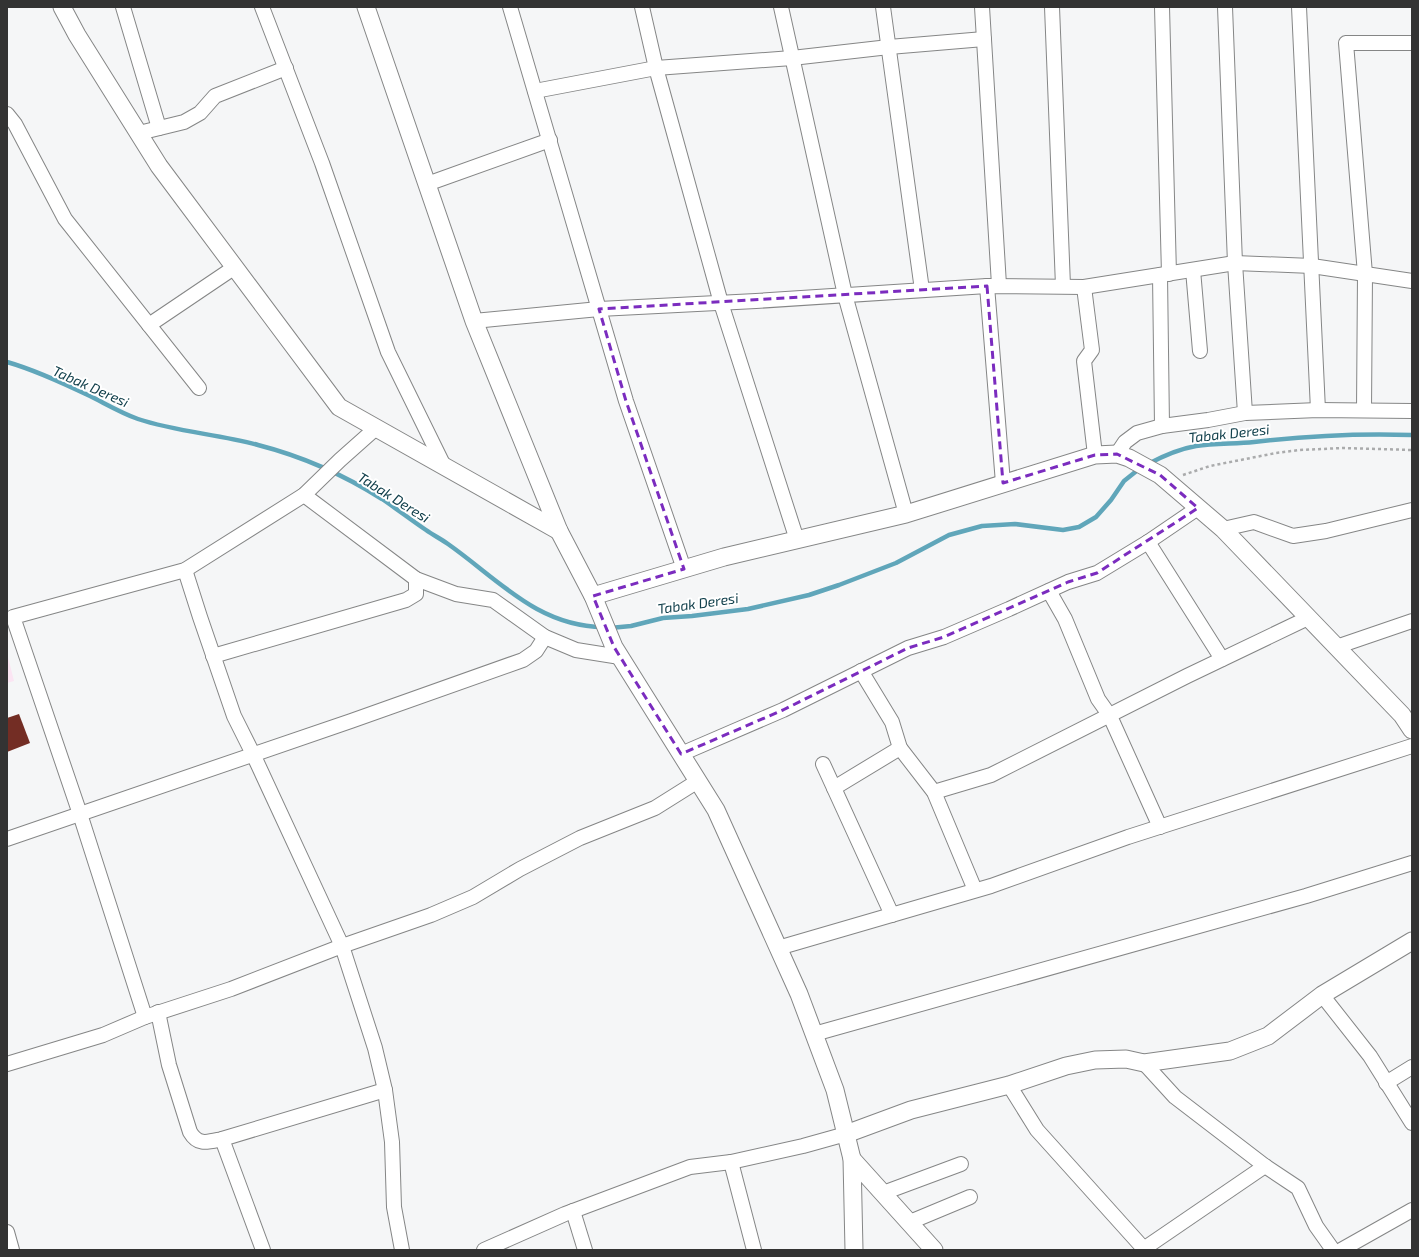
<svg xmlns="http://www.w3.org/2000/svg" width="1419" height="1257" font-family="'Exo 2',sans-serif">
  <rect width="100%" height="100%" fill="#f5f6f7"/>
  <polygon fill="#fbe5f3" points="7,653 14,681 7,683"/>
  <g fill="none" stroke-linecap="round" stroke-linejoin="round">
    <g stroke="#60a6ba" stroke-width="4.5">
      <path d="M7,362C35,370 63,383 90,396C106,404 121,413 138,419C177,432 218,434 258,445C301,456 344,475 382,499C397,509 411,520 426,530C433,535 441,539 448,544C498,579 537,626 603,627"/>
      <path d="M1148,464C1163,456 1179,449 1196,446C1215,443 1235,444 1254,442C1306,436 1359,433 1412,435"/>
      <polyline points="610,628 631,626 663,618 692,616 748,609 809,595 839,585 896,563 949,535 982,526 1015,524 1063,530 1079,527 1096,517 1111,500 1124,481 1139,469"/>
    </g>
  </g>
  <polygon fill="#732d24" points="19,714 30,743 7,752 7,718"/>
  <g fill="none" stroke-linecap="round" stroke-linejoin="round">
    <defs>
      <g id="minor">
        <polyline points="123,7 159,128"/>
        <polyline points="262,7 322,163 388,352 444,466"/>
        <polyline points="510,7 626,401 684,569"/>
        <polyline points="642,7 656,68 721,303 797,540"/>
        <polyline points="781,7 845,295 906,514"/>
        <polyline points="883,7 922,290"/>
        <polyline points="982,7 999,285"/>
        <polyline points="1052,7 1063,286"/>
        <polyline points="1162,7 1169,274"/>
        <polyline points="1225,7 1235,263 1245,413"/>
        <polyline points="1299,7 1318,410"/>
        <polyline points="535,91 656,68 792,58 889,47 984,39"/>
        <polyline points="7,114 15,124 65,219 199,388"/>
        <polyline points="139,133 184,122 200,113 215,96 286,68"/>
        <polyline points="427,184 550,140"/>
        <polyline points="1193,270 1200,351"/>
        <polyline points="1160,275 1162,426"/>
        <polyline points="987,286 1003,483"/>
        <polyline points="1084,287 1092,350 1084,361 1095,455"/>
        <polyline points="474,321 599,309 756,301 987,286 1084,287 1235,263 1312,266 1412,281"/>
        <polyline points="149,325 235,267"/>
        <polyline points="1364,410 1365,274 1346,43 1412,43"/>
        <polyline points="1117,454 1125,442 1137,433 1162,426 1208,420 1245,413 1318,410 1412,411"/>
        <polyline points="304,495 416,579 456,594 493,600 545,637 576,650 620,657"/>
        <polyline points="1223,529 1254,522 1293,536 1326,531 1412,510"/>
        <polyline points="1148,542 1222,659"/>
        <polyline points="185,570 200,617 234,716 253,754 342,946 375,1048 385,1090 392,1142 394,1207 402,1250"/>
        <polyline points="1049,591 1065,619 1098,699 1110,716 1160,827"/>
        <polyline points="1336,647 1412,621"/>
        <polyline points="213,656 406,600 416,594 416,579"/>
        <polyline points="861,671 892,722 900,748 934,792 975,890"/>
        <polyline points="681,754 783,710 908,648 944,637 1009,609 1068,582 1097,573 1148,542 1198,508"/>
        <polyline points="823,764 892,915"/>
        <polyline points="834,788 900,748"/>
        <polyline points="934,792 991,775 1187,676 1308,618"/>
        <polyline points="7,839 351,721 523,660 536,651 545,637"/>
        <polyline points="778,948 991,886 1128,837 1412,746"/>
        <polyline points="1322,995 1370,1056 1412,1123"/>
        <path d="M158,1012L169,1065L190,1132C198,1146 208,1142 222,1139L385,1090"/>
        <polyline points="145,1017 80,814 13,617 185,570 304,495 340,460 376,428"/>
        <polyline points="814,1034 1306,896 1412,863"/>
        <polyline points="1144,1063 1175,1097 1265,1166 1298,1188 1316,1226 1333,1250"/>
        <polyline points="7,1064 103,1035 145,1017 231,989 342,946 431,915 473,897 520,869 580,838 655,808 698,781"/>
        <polyline points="1386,1083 1412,1067"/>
        <polyline points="1009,1085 1037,1130 1145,1250"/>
        <polyline points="222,1139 263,1250"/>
        <polyline points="731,1162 754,1250"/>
        <polyline points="883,1193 961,1164"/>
        <polyline points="573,1211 585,1250"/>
        <polyline points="910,1222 970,1197"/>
        <polyline points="7,1232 12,1250"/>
        <polyline points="484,1250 565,1214 690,1167 731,1162 803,1146 846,1134"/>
        <polyline points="1142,1250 1265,1166"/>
        <polyline points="1341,1250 1412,1210"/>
      </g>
      <g id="tertiary">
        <polyline points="62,7 77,35 159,166 339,407 559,531"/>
        <polyline points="366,7 474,321 559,531 593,596 614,647 716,810 799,994 835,1090 852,1159 854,1250"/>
        <polyline points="593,596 724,557 906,514 1095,455 1117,454 1129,458 1160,475 1223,529 1402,715 1412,730"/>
        <polyline points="846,1134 911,1110 1009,1085 1066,1066 1095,1060 1126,1059 1144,1063 1230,1051 1268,1036 1322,995 1412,941"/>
        <polyline points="852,1159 934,1250"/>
      </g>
    </defs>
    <use href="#minor" stroke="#858686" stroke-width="16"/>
    <use href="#tertiary" stroke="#858686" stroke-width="19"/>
    <polyline stroke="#aaabac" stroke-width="2.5" stroke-dasharray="3 3" stroke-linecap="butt" points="1183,475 1210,466 1276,453 1300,450 1343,448 1412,450"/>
    <use href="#minor" stroke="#fff" stroke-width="14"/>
    <use href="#tertiary" stroke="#fff" stroke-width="17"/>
  </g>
  <path fill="none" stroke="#7b2cbf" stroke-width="3" stroke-dasharray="8 5" stroke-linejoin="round" d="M987,286L1003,483L1095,455L1117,454L1160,475L1198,508L1097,573L1068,582L944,637L908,648L783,710L681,754L614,647L593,596L684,569L626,401L599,309Z"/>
  <g text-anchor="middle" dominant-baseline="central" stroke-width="4" stroke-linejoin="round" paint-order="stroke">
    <g font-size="14" font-style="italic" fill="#12404c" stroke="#fff">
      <text transform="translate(91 386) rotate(24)">Tabak Deresi</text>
      <text transform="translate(1229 433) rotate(-6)">Tabak Deresi</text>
      <text transform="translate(394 497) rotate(32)">Tabak Deresi</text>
      <text transform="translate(698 603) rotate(-8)">Tabak Deresi</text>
    </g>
  </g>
  <rect width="1419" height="1257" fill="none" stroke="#333333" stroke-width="16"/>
</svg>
